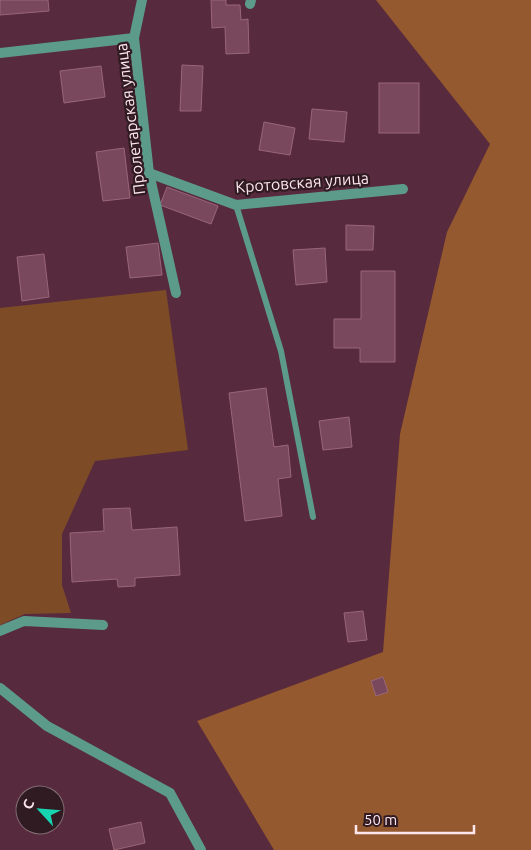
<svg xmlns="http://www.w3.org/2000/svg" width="531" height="850" font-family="Ubuntu,sans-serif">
  <rect width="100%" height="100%" fill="#582a3d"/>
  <polygon fill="#7d4c27" points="166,290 188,450 95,461 62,534 62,585 71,613 25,614 0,625 0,308"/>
  <polygon fill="#94592e" points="376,0 531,0 531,850 274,850 197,721 383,652 400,434 447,232 490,144"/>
  <g fill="#7a485c" stroke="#996579">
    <polygon points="0,0 48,0 49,11 0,15"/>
    <polygon points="211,0 226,0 226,5 240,5 241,20 248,19 249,53 226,54 225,27 212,28"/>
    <polygon points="182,65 203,66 201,111 180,111"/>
    <polygon points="101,66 105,97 64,103 60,71"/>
    <rect x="379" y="83" width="40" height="50"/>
    <polygon points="312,109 347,112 344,142 309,139"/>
    <polygon points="264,122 295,128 290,155 259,150"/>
    <polygon points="124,148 130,198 103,201 96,152"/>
    <polygon points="167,187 218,206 211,224 160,205"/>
    <polygon points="346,225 374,226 373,250 346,250"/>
    <polygon points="158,243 162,275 130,278 126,247"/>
    <polygon points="325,248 327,282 296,285 293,250"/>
    <polygon points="44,254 49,297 22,301 17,257"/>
    <polygon points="361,271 395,271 395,362 360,362 360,348 334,348 334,319 361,319"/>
    <polygon points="266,388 274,447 288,445 291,477 278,479 282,516 245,521 229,393"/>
    <polygon points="349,417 352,447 323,450 319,421"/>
    <polygon points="130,508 132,530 177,527 180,575 135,578 135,586 118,587 117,579 72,582 70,533 104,531 103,509"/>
    <polygon points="363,611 367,640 348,642 344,613"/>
    <polygon points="383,677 388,692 376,696 371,681"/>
    <polygon points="141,822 145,843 114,850 109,829"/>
  </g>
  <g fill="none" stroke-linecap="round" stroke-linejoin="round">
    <polyline stroke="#5c9b8a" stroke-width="6" points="236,205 281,351 313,517"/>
    <g stroke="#5c9b8a" stroke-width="10">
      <polyline points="142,0 134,38 149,173 176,293"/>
      <polyline points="250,4 251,0"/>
      <polyline points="0,53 134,38"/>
      <polyline points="149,173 236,205 403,189"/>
      <polyline points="0,631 24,621 103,625"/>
      <polyline points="0,688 47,726 170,793 201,850"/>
    </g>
  </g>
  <g text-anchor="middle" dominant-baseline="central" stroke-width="4.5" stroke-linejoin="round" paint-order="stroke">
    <g font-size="16" fill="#fee6ee" stroke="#301b23">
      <text transform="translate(130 119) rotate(-97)">Пролетарская улица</text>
      <text transform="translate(302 182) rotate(-4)">Кротовская улица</text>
    </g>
  </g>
  <g transform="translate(40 810) rotate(296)"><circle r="24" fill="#301b23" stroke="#826c74"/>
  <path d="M0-4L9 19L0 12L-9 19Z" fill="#18d5b2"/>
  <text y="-8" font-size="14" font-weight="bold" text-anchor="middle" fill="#fee6ee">С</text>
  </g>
  <path d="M356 825v8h118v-8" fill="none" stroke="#fee6ee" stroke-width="2.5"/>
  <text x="364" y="825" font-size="15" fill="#fee6ee" stroke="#301b23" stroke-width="4" paint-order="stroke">50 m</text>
</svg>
